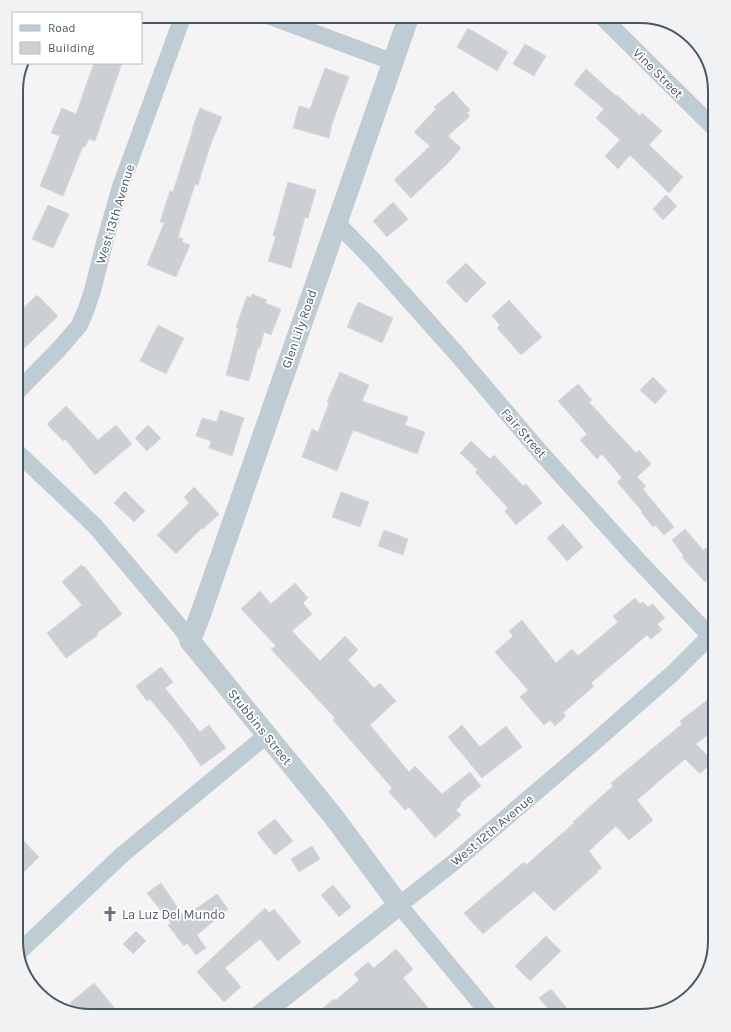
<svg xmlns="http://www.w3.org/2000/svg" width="731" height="1032" font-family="Karla,sans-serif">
  <rect width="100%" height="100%" fill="#f5f3f3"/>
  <g fill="#ccd0d5" stroke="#d6d9df">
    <polygon points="468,28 508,52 497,71 457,47"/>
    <polygon points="525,44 546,56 534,76 513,64"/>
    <polygon points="94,63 122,63 95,141 89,139 85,147 83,146 63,196 40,186 60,136 51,133 62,108 76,114"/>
    <polygon points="325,68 349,77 332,124 329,138 293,128 299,106 310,109"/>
    <polygon points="586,69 616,96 617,95 640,116 642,113 662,131 649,145 683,177 669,193 630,155 618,169 605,156 620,140 596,118 604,109 574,84"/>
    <polygon points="453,91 470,110 467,113 470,116 448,136 461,148 448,163 411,198 394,180 430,146 414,132 436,109 434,107"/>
    <polygon points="200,108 222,117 210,146 198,185 195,184 178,237 183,239 182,242 190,245 176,277 147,265 164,223 160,222 170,191 173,192 193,129 192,129"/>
    <polygon points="288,182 316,190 308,218 305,217 291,268 268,261 276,236 273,236"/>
    <polygon points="666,195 677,206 663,220 653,209"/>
    <polygon points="393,202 408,219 387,237 373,221"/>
    <polygon points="48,205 69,214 53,248 32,239"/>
    <polygon points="466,263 486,283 466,303 446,282"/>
    <polygon points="252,294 267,300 265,303 281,309 271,335 264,332 260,348 258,348 249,381 226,375 238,328 236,327 247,296 251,298"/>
    <polygon points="37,295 58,316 16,356 16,315"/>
    <polygon points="509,300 542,337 521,355 497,328 500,325 492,316"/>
    <polygon points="358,302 393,318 382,343 347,327"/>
    <polygon points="158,325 184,338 166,374 140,361"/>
    <polygon points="340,372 369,385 362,401 408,417 405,425 425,432 417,454 353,430 337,471 302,457 312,429 318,432 329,403 327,402"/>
    <polygon points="653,377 667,391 655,404 640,390"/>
    <polygon points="578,384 592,400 589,402 609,424 636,453 639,450 651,464 637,477 646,486 643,489 674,527 664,535 655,525 653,527 641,512 642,511 617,482 622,478 602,454 597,459 580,440 587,434 558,401"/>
    <polygon points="66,406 98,440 116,425 132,444 95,475 65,439 63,441 47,424"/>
    <polygon points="220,410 244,418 232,456 209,448 211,441 196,436 202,418 217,422"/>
    <polygon points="148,425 161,438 147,451 135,438"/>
    <polygon points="471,441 490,459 494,455 523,486 526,484 542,503 516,525 505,511 508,508 475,472 478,470 460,453"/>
    <polygon points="194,487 219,514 203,529 202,528 176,554 157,535 189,503 184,497"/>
    <polygon points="125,491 145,511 134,522 114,503"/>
    <polygon points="341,492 369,502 360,527 332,517"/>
    <polygon points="563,524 583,547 567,561 547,538"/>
    <polygon points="685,529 703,550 706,548 715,558 715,573 705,582 682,557 684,556 672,540"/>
    <polygon points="384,530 408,539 403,555 378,546"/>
    <polygon points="81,565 83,567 84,566 122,614 97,633 98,635 66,658 47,633 82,605 62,582"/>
    <polygon points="295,583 308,598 303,603 312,614 292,631 320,661 345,636 358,650 348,660 374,688 380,683 396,701 370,725 409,772 415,766 442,794 470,772 481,786 460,803 461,805 456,810 461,815 435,838 409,807 405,810 389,792 392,788 333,720 335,718 271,649 276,646 241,609 260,591 271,604"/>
    <polygon points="635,598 640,604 643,602 648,607 653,604 665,618 657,624 662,630 651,639 647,635 591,683 594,686 563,713 566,716 555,726 550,720 544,725 520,697 528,690 495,652 513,636 509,631 522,620 556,663 572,649 578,656 618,622 613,616"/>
    <polygon points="161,667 173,682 165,688 200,732 209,725 226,748 201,766 181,737 150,699 147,701 136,686"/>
    <polygon points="715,694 715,729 696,744 713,761 700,774 685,759 637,800 653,820 629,840 616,826 589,851 602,868 597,871 598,872 554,911 534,891 483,934 464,913 524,862 526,865 574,823 573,822 613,786 611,783 682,724 680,721"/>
    <polygon points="462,725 480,747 506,726 522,747 482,778 448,737"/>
    <polygon points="275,819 293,841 275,855 257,833"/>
    <polygon points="16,833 39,857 23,873 16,865"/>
    <polygon points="312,846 320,859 299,872 291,859"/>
    <polygon points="161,883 184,917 217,894 228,909 197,935 206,948 196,955 187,943 184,946 168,925 171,923 147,893"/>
    <polygon points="333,885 351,907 339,917 321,895"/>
    <polygon points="265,908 269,913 274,909 301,942 278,961 260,939 225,968 241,987 224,1002 197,972"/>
    <polygon points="136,931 146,941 133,954 123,944"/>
    <polygon points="546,936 561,951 530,981 515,966"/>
    <polygon points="396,949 413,969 403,978 429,1009 421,1016 313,1016 334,999 336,1000 359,980 354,974 368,962 374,968"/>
    <polygon points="94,983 121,1016 87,1016 78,1013 70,1003"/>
    <polygon points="551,989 560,1000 573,1016 554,1016 539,998"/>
  </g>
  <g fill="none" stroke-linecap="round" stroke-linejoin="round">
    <g stroke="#c0ccd3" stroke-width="17">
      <polyline points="269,16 393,62"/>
      <polyline points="601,16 715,129"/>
      <polyline points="336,222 374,261 456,353 541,453 635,557 715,641"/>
      <polyline points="16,393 59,349 79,326 86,310 93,289 105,241 120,188 183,16"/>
      <polyline points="16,451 95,526 181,628 190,641"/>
      <polyline points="19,952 123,854 267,735"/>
      <polyline points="491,1016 399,905 453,863 590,746 673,673 715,631"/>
    </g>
    <polyline stroke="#c0ccd3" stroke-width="21" points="259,1016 399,905 333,816 190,641 195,629 202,610 409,16"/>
  </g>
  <defs>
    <symbol id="church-bare" viewBox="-9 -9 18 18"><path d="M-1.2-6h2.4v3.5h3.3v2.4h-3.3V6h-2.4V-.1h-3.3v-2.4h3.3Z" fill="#6b7280" stroke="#fff" stroke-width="2.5" paint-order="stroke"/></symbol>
  </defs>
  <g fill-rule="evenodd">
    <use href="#church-bare" x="99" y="903" width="22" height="22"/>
  </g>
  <g text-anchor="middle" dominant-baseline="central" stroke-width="3.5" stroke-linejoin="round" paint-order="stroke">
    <g font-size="13" fill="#485863" stroke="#fff">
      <text transform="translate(658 73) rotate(45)">Vine Street</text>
      <text transform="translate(115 214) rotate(-73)">West 13th Avenue</text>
      <text transform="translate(299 329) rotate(-71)">Glen Lily Road</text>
      <text transform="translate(524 433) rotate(49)">Fair Street</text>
      <text transform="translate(260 727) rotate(51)">Stubbins Street</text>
      <text transform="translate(492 830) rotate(-40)">West 12th Avenue</text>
    </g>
    <g font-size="13" fill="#5b616d" stroke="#fff" text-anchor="start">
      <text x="122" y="914">La Luz Del Mundo</text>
    </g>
  </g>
  <path d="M0 0H731V1032H0ZM91 23H640A68 68 0 0 1 708 91V941A68 68 0 0 1 640 1009H91A68 68 0 0 1 23 941V91A68 68 0 0 1 91 23Z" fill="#f0f2f3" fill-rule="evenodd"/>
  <path fill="none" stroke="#485863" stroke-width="2" d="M91 23H640A68 68 0 0 1 708 91V941A68 68 0 0 1 640 1009H91A68 68 0 0 1 23 941V91A68 68 0 0 1 91 23Z"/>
  <rect x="12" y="12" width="130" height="52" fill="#ffffff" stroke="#b6bcc1"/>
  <rect x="20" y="25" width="20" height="6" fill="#c0ccd3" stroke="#b6bcc1"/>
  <text x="48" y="32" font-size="12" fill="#485863">Road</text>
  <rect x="20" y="42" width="20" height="12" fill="#ccd0d5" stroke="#b6bcc1"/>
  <text x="48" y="52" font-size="12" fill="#485863">Building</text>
</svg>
